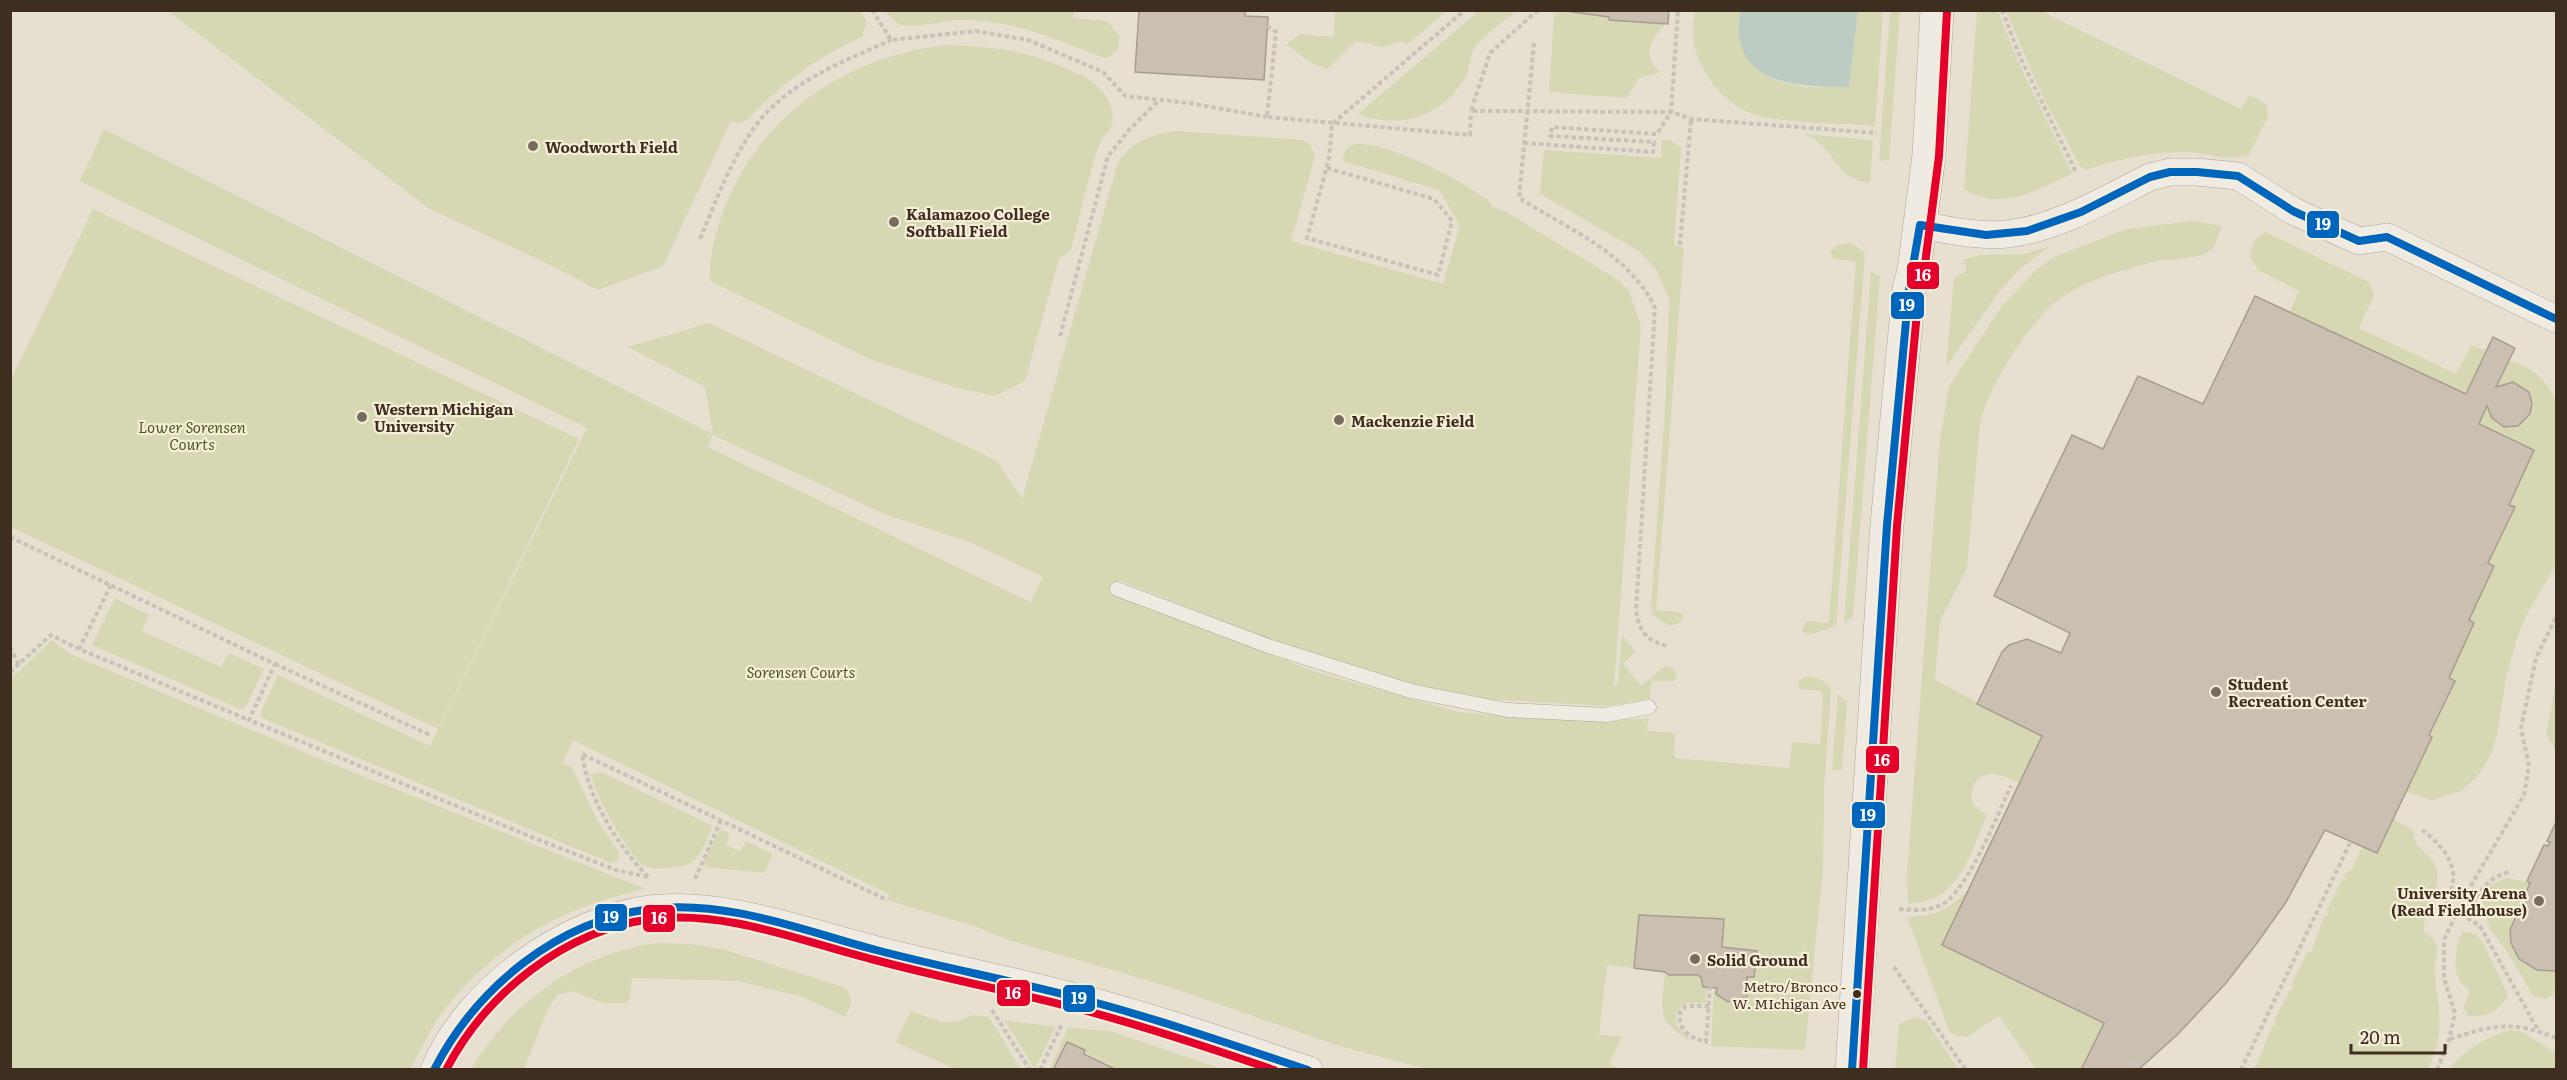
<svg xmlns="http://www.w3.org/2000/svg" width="2567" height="1080" font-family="Literata,serif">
  <rect width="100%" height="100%" fill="#e7e0d1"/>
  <g fill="#d6d7b3" fill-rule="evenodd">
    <path d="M860,11L867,22L862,37C817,57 781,84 747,120L740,123L731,121L663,266L598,290L544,262L430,209L168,11Z"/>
    <path d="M884,11H1074L1073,18L1107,21L1120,36L1117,51L1110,57L1104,58C1057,39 1010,19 958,20C939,21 918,28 899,25Z"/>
    <path d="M1335,11V10L1447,11L1408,44L1401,41L1383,47L1356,41L1329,68C1312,68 1301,53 1286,45L1299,34L1334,37Z"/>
    <path d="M1479,11H1516C1504,22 1484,34 1475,47C1470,55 1470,69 1465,78C1442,117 1400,130 1358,114Z"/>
    <path d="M1695,11H1740L1738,23L1743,48L1774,80L1805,87H1849L1858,11H1883L1875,126C1844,123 1775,123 1750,113C1721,101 1697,69 1693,38C1692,29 1694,19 1695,11Z"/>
    <polygon points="1890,11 1900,11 1889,160 1879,161"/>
    <path d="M1977,11H1998L2017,59L2072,173C2039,190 2000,212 1964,189Z"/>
    <path d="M2006,11H2041L2241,109L2250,95L2267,105L2268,116L2249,155C2231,162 2204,152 2185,152C2150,151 2117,160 2085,170L2080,166L2041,93Z"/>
    <path d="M1558,12L1609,17L1610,20L1664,24C1653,41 1639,52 1660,72L1639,78L1626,98L1549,92L1554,16Z"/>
    <path d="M946,45C992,46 1038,52 1078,75L1080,73C1097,84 1114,99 1113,121C1112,130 1102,136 1099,145C1087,179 1081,215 1071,249L1059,259L1025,381L995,396L958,388L872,360L710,281C709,253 718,222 729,197C769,108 851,56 946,45Z"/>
    <path d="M104,129L713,434L705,387L628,347L709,323L997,461L1022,499L1116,169C1124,144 1153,133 1177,131L1303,140L1310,144L1315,156L1291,241L1443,284L1460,225L1439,190L1342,161C1344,153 1347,145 1356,144C1387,142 1458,178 1483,197C1488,200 1492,207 1495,208C1499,210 1503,210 1508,213L1618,280L1629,291L1641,326L1614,686L1618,683L1622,634L1635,652L1623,664L1641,686L1665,666L1674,669L1677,678L1674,681H1651L1650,699L1608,706L1469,698L1380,675L1265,637L1119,580L1113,593L1316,672L1458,712L1535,719H1648L1647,731L1675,733L1674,758L1789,768L1792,742L1820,744L1823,691L1800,689L1798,682C1809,671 1821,678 1831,688L1824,790L1823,868L1805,1050L1711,1046L1714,988H1717L1728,1002L1747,997V977L1754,976L1757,951L1722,947L1723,919L1639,915L1634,968L1607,965L1599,1035L1622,1036L1609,1064L1620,1069H1433L1415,1066L1339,1046L1170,987L1009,940L971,925L887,900L889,894L573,740L562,764L571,766L597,820L618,851V860L611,863L262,718L261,712L278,675L430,746L587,428L80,181ZM713,435L887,515L972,543L1043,577L1025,614L1030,602L708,447Z"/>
    <path d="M1803,134L1873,140L1870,183C1831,178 1837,145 1803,134Z"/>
    <polygon points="1662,140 1670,140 1681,148 1674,245 1684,248 1656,610 1680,612 1684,616 1679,623 1669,626 1653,615 1651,607 1666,394 1669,299 1657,271 1639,251 1540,194 1544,150 1661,158"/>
    <polygon points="93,209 579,439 438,729 11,527 11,380"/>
    <path d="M2192,221L2222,226L2213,249C2196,262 2172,257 2152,262C2119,271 2086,280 2058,300C2029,322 1988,387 1980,423L1967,568L1940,621L1935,680L2042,736L2019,783C2012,780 2003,775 1995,774C1978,771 1968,789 1973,804L1987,815C1970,854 1959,904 1908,903L1907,874L1940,439L1949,386L2001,307L2037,269L2056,256L2127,229Z"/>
    <polygon points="2265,232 2369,282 2374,295 2359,328 2456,374 2471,346 2486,350 2466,394 2290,311 2299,291 2258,270 2250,257 2253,242"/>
    <polygon points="1851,243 1865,253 1836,626 1809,635 1802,631 1806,621 1829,623 1856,261 1834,259 1830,252 1837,245"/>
    <polygon points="2050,246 2020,269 1999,292 1946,367 1954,278 1967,270 1963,260 1980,255 2024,254"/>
    <polygon points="1871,272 1880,276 1853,617 1844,623"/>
    <path d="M2509,361C2534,368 2547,379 2556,403V565L2528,612L2517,638L2506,678L2497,736L2491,754L2478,776L2461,791L2432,800L2406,792L2432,737L2429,735L2454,681L2449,678L2474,623L2469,620L2494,566L2488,563L2515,508L2509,505L2534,451L2479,424L2487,406L2492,418L2504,427C2526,431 2533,409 2529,392L2513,382L2496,387Z"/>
    <polygon points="115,598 149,615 142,631 221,667 229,653 264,669 245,708 240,709 92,645"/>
    <path d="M52,640L70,654L323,760L645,889C563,907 501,941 447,1006C432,1024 422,1049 410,1069H11V679Z"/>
    <polygon points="2556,683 2556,751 2546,734"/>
    <polygon points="1838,694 1847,702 1842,770 1832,770"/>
    <path d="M601,772L713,826C708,836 703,850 696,859C690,866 683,866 675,867C665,868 653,871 643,865C628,855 594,793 591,774Z"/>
    <path d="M2393,819L2413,830C2414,834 2414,841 2417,844C2423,853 2434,858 2437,870C2441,891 2423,910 2424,931C2428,935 2434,939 2436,944C2439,952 2435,960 2435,968C2436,1010 2448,1028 2428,1069L2251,1070L2257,1064L2272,1027L2276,1026L2274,1021L2290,990L2293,989L2292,983L2307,953L2311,952L2324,917L2328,915L2327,910L2341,881L2345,880L2344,875L2352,869L2362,847L2377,853Z"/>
    <polygon points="720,830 730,833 726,844 740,852 746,841 773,854 764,873 705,867 704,860"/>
    <path d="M2508,878L2530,883C2524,897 2511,915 2510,930C2507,957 2533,972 2556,971C2558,984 2558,994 2545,999L2533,996L2510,956L2490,929L2481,897L2489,885Z"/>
    <path d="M1968,890L1942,945L2104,1023L2081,1069H2036L1999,1016L1967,1037L1953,1035L1949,1030L1907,917C1934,917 1950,909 1968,890Z"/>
    <path d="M2462,931L2476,934L2483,943L2508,995C2500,1011 2487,1017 2469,1016L2463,1008L2470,993C2468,988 2463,986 2460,981C2451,967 2457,946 2462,931Z"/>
    <path d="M656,943L690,944L726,950L843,987C855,997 852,1004 845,1017L803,997L738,981L632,978L630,999L626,1003H603L573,991L557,995L549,1007L524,1069H471C513,1001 576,955 656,943Z"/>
    <path d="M1665,972L1669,975H1697L1701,977L1703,987H1707L1706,1003H1686L1676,1012L1677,1026L1692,1042C1654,1019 1662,1012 1665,972Z"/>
    <polygon points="911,1011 941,1022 956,1022 972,1015 989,1017 1021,1069 955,1069 896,1042"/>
    <polygon points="1916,1017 1927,1022 1958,1069 1895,1069 1899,1024"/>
    <polygon points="1004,1020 1056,1027 1035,1069"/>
    <polygon points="1068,1028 1110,1031 1222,1069 1117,1069 1067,1042 1053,1069 1049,1070"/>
    <path d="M2511,1030L2522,1032L2556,1053V1069H2450C2461,1051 2490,1035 2511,1030Z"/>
  </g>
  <path fill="#bcccc2" d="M1740,11H1858L1849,87C1796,87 1728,85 1740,11Z"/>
  <g fill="#cbbfb2" stroke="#a89c90" stroke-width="1.5">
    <polygon points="1139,10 1246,10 1245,16 1268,17 1264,80 1135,72"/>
    <polygon points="1557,10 1669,10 1668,24 1609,20 1609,17"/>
    <polygon points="2255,296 2466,394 2493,337 2515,348 2496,387 2513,382 2529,392 2532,403 2530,414 2518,426 2504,427 2492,418 2487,406 2479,424 2534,450 2509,505 2515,507 2488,563 2494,566 2469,620 2474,623 2449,678 2455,681 2429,735 2432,737 2377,853 2325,830 2286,902 2257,943 2226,983 2178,1034 2138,1070 2081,1070 2104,1023 1942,945 2042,736 1977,704 2002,652 2009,645 2027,639 2061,653 2070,633 1994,596 2072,435 2103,449 2138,376 2203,404"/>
    <polygon points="2556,822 2556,971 2537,970 2519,959 2511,943 2510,930 2530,883 2527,881 2544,845 2548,846 2550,842 2547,841"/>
    <polygon points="1639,915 1724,919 1722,947 1757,951 1754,977 1747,977 1747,997 1728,1002 1716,994 1717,988 1703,987 1701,977 1697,975 1669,975 1665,972 1634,968"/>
    <polygon points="1067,1042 1085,1050 1084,1054 1117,1070 1053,1070"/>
  </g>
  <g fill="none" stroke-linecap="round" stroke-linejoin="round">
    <defs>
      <polyline id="service" points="1117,589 1271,647 1411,691 1507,710 1606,715 1649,707"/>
      <g id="minor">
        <path d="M1920,225C1949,230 1979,237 2008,234C2058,228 2106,199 2150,177L2170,172H2197L2238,176L2293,211L2359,241L2387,237L2556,319"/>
        <path d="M434,1070C467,990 565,920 650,909C721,900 807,932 877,950C945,967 1015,981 1083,999C1160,1019 1234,1045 1309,1070"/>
      </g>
      <polyline id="tertiary" points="1852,1070 1887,525 1909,289 1914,271 1929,155 1937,10"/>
    </defs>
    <use href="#service" stroke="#ada599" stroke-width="15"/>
    <use href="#minor" stroke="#ada599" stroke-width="28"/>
    <use href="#tertiary" stroke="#ada599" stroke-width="34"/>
    <g stroke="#c8c2b9" stroke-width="4" stroke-dasharray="4.5 3" stroke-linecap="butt">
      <polyline points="872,10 891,40 976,31 1028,40 1103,72 1125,96 1189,103 1267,117"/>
      <polyline points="1538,10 1490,53 1471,111 1671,112 1691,119 1877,133"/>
      <polyline points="2002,10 2020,57 2076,172"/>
      <polyline points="1267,26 1276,32 1267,117 1470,135 1471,111"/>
      <path d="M1534,43L1519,198C1567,228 1630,254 1655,308L1636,610C1639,631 1646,641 1668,646"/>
      <polyline points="1524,143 1653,152 1654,142 1550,136 1552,127 1657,134 1671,112 1678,10"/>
      <polyline points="1327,168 1434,199 1452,221 1438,275 1307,238 1329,159 1332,124 1465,10"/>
      <path d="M700,239C716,201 730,162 754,128C786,83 842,62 891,40"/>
      <polyline points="1680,245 1691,119"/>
      <polyline points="1060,336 1108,156 1129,130 1159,100"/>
      <polyline points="10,537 275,664 249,720 529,836 616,870 648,877"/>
      <polyline points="111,585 79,649 249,720"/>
      <polyline points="10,647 19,665"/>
      <polyline points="275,664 430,735"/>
      <polyline points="10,672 51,635 79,649"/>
      <path d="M2422,830C2438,842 2456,860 2453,882C2452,890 2447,897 2446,905L2480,926L2538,1030"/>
      <path d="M648,877C616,843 589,800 582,754L887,900"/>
      <polyline points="695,879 721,820"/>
      <path d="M1899,909C1915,910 1930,912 1944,903C1968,889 1998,813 2011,786"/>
      <path d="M2467,918C2477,896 2485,877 2510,872"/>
      <polyline points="1894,967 1966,1070"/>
      <path d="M1709,1006H1686L1680,1012C1678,1031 1689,1037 1706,1042L1710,987"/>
      <polyline points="992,1010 1030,1070"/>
      <path d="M2450,1039C2493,1025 2513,1020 2556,1038"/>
      <polyline points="1040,1070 1062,1024"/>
      <polyline points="2122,1070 2131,1063"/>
      <polyline points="2127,1070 2134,1061 2141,1070"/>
      <polyline points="2241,1070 2350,843"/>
      <polyline points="2437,1070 2449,1040 2455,1013 2444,978 2444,940 2462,901 2524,795 2529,766 2521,728 2536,658 2556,617"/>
    </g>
    <use href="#service" stroke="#efebe3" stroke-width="14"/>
    <use href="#minor" stroke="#efebe3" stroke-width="27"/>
    <use href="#tertiary" stroke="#efebe3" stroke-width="33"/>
    <defs>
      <g id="bus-1">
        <path d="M434,1070C476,988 557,921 650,909C726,899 804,931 876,950C945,968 1014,981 1082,999C1158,1019 1233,1045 1308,1070"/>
        <polyline points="1852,1070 1887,525 1909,289 1920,225 1986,235 2027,231 2081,212 2150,177 2170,172 2197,172 2238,176 2293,211 2359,241 2387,237 2556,319"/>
      </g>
      <g id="bus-2">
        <path d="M446,1070C486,993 565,930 652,919C727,910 803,942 875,960C942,978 1011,991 1079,1009C1145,1026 1210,1048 1274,1070"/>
        <polyline points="1863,1070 1897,526 1919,291 1924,272 1939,156 1947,11"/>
      </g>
    </defs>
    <use href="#bus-1" stroke="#f7eed8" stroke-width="12"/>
    <use href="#bus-2" stroke="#f7eed8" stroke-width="12"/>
    <use href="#bus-1" stroke="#0065bd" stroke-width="8"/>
    <use href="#bus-2" stroke="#e4002b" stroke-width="8"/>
  </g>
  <g fill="#786c5e" stroke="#f7eed8" stroke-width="2">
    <circle cx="533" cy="146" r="6"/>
    <circle cx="894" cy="222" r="6"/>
    <circle cx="362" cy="417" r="6"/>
    <circle cx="1339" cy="420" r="6"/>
    <circle cx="2216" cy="692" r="6"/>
    <circle cx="2539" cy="901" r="6"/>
    <circle cx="1695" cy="959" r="6"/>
  </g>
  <circle fill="#3d2e20" stroke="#f7eed8" stroke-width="2" cx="1857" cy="994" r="5"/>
  <g text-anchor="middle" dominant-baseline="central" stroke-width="4.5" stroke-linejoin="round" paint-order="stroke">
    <g font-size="14" fill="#3d2e20" stroke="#f7eed8" text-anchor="end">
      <text x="1846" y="986">Metro/Bronco -<tspan x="1846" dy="17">W. MIchigan Ave</tspan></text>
    </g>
    <g font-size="15" font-weight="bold" fill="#3d2e20" stroke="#f7eed8" text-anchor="start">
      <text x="545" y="146">Woodworth Field</text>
      <text x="906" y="213">Kalamazoo College<tspan x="906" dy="17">Softball Field</tspan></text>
      <text x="374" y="408">Western Michigan<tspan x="374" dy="17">University</tspan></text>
      <text x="1351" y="420">Mackenzie Field</text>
      <text x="2228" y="683">Student<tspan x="2228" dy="17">Recreation Center</tspan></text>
      <text x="2527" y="892" text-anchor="end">University Arena<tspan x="2527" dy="17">(Read Fieldhouse)</tspan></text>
      <text x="1707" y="959">Solid Ground</text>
    </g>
    <g font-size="15" font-style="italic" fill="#4d5a26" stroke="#f7eed8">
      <text x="192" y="426">Lower Sorensen<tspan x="192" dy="17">Courts</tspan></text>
      <text x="801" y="671">Sorensen Courts</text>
    </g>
  </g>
  <g stroke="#f7eed8" stroke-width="2">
    <rect x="2306" y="210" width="34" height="29" rx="6" fill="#0065bd"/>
    <rect x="1906" y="261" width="34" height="29" rx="6" fill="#e4002b"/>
    <rect x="1890" y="291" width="35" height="29" rx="6" fill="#0065bd"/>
    <rect x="1865" y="745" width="35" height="29" rx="6" fill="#e4002b"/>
    <rect x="1851" y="801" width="35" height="28" rx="6" fill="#0065bd"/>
    <rect x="594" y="903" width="34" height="29" rx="6" fill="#0065bd"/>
    <rect x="642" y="904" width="34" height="29" rx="6" fill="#e4002b"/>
    <rect x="996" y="979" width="35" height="28" rx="6" fill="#e4002b"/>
    <rect x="1062" y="984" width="34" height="29" rx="6" fill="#0065bd"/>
  </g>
  <g font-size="16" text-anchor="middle" font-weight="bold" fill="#fff">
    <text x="2323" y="230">19</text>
    <text x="1923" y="281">16</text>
    <text x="1907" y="311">19</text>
    <text x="1882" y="766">16</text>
    <text x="1868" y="821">19</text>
    <text x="611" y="923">19</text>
    <text x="659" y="924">16</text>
    <text x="1013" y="999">16</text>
    <text x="1079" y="1004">19</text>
  </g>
  <rect width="2567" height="1080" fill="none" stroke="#3d2e20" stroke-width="24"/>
  <path d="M2351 1044v9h94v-9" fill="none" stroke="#3d2e20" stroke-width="3"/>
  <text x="2360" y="1044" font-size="18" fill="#3d2e20" stroke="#f7eed8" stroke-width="4.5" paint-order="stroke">20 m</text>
</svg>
